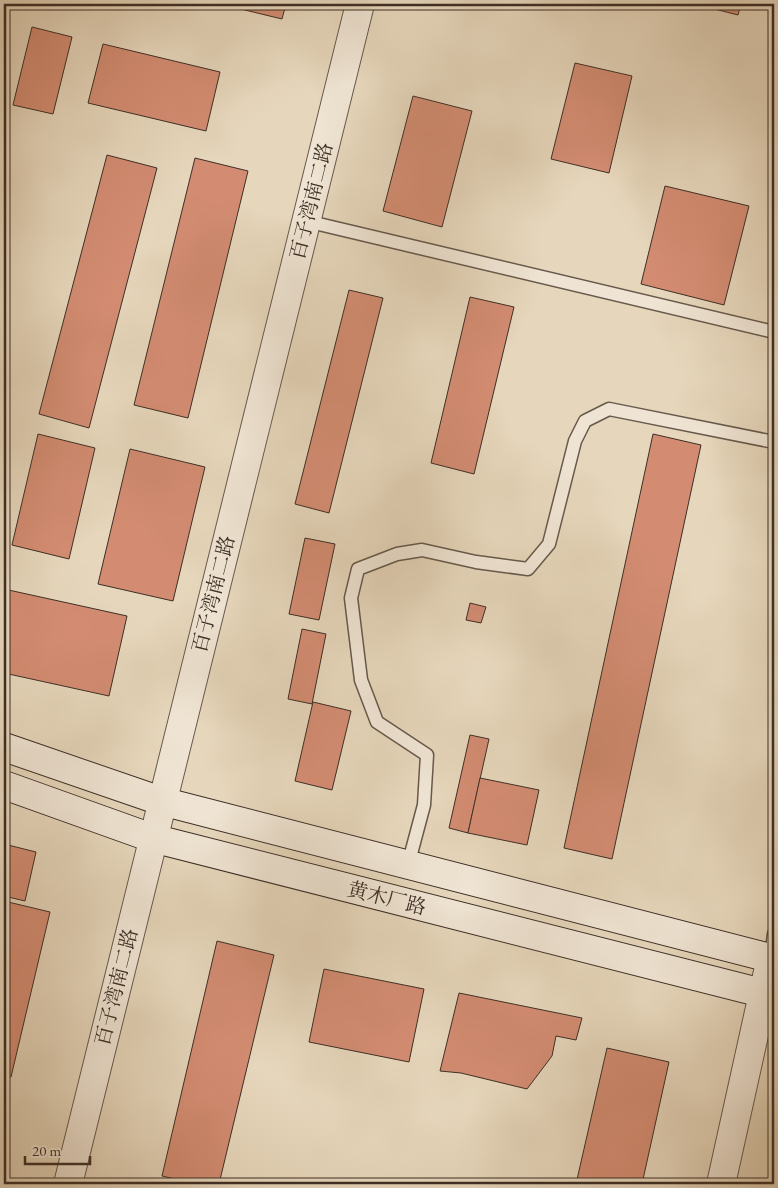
<svg xmlns="http://www.w3.org/2000/svg" width="778" height="1188" font-family="'EB Garamond','Noto Serif SC',serif">
  <rect width="100%" height="100%" fill="#e6d6bb"/>
  <filter id="stains"><feTurbulence type="fractalNoise" baseFrequency=".004" numOctaves="4"/><feColorMatrix values="0 0 0 0 .2 0 0 0 0 .09 0 0 0 0 .02 0 0 0 .5 -.17"/></filter>
  <radialGradient id="worn" r=".72"><stop offset=".6" stop-color="#630" stop-opacity="0"/><stop offset="1" stop-color="#630" stop-opacity=".3"/></radialGradient>
  <g fill="#d38c72" stroke="#3d2f26">
    <polygon points="220,4 286,4 282,19"/>
    <polygon points="695,4 741,4 738,15"/>
    <polygon points="773,4 774,4 774,22 769,21"/>
    <polygon points="32,27 72,37 53,114 13,105"/>
    <polygon points="103,44 220,72 206,131 88,103"/>
    <polygon points="575,63 632,76 609,173 551,159"/>
    <polygon points="413,96 472,111 442,227 383,211"/>
    <polygon points="107,155 157,168 89,428 39,414"/>
    <polygon points="195,158 248,171 188,418 134,405"/>
    <polygon points="665,186 749,206 724,305 641,284"/>
    <polygon points="349,290 383,298 329,513 295,504"/>
    <polygon points="470,297 514,307 474,474 431,463"/>
    <polygon points="38,434 95,448 69,559 12,545"/>
    <polygon points="653,434 701,445 612,859 564,848"/>
    <polygon points="130,449 205,467 173,601 98,584"/>
    <polygon points="305,538 335,544 319,620 289,614"/>
    <polygon points="4,589 127,616 109,696 4,673"/>
    <polygon points="470,603 486,607 481,623 466,620"/>
    <polygon points="302,629 326,634 312,704 288,699"/>
    <polygon points="313,702 351,711 332,790 295,781"/>
    <polygon points="470,735 489,739 468,833 449,828"/>
    <polygon points="480,778 539,790 527,845 468,833"/>
    <polygon points="4,844 36,852 25,901 4,896"/>
    <polygon points="4,901 50,912 11,1077 4,1075"/>
    <polygon points="217,941 274,955 219,1184 196,1184 162,1176"/>
    <polygon points="324,969 424,989 409,1062 309,1042"/>
    <polygon points="459,993 582,1018 576,1040 556,1036 552,1056 527,1089 461,1073 440,1071"/>
    <polygon points="607,1048 669,1062 642,1184 576,1184"/>
  </g>
  <g fill="none" stroke-linecap="round" stroke-linejoin="round">
    <defs>
      <g id="service">
        <polyline points="306,221 774,332"/>
        <polyline points="408,865 424,805 427,755 377,722 361,680 351,598 358,569 397,554 422,550 476,562 528,569 549,544 575,441 585,421 609,409 774,442"/>
        <polyline points="771,958 774,934"/>
      </g>
      <g id="tertiary">
        <polyline points="68,1184 360,4"/>
        <polyline points="721,1184 771,958"/>
      </g>
      <g id="secondary">
        <polyline points="4,747 161,801 774,959"/>
        <polyline points="4,785 152,838 774,996"/>
      </g>
    </defs>
    <use href="#service" stroke="#67594b" stroke-width="15"/>
    <use href="#tertiary" stroke="#67594b" stroke-width="30"/>
    <use href="#secondary" stroke="#3d2f26" stroke-width="30"/>
    <use href="#service" stroke="#efe4d3" stroke-width="12"/>
    <use href="#tertiary" stroke="#efe4d3" stroke-width="28"/>
    <use href="#secondary" stroke="#efe4d3" stroke-width="28"/>
  </g>
  <g text-anchor="middle" dominant-baseline="central" stroke-width="5" stroke-linejoin="round" paint-order="stroke">
    <g font-size="20" fill="#3d2f26" stroke="#efe4d3">
      <text transform="translate(311 201) rotate(-76)">百子湾南二路</text>
      <text transform="translate(213 594) rotate(-76)">百子湾南二路</text>
      <text transform="translate(387 898) rotate(14)">黄木厂路</text>
      <text transform="translate(116 987) rotate(-76)">百子湾南二路</text>
    </g>
  </g>
  <rect width="778" height="1188" fill="none" stroke="#e6d6bb" stroke-width="20"/>
  <rect x="5" y="5" width="768" height="1178" fill="none" stroke="#3d2f26" stroke-width="2.5"/>
  <rect x="10" y="10" width="758" height="1168" fill="none" stroke="#3d2f26"/>
  <path d="M25 1156v8h65v-8" fill="none" stroke="#3d2f26" stroke-width="2.5"/>
  <text x="32" y="1156" font-size="15" fill="#3d2f26" stroke="#efe4d3" stroke-width="4" paint-order="stroke">20 m</text>
  <rect width="100%" height="100%" filter="url(#stains)"/>
  <rect width="100%" height="100%" fill="url(#worn)"/>
</svg>
